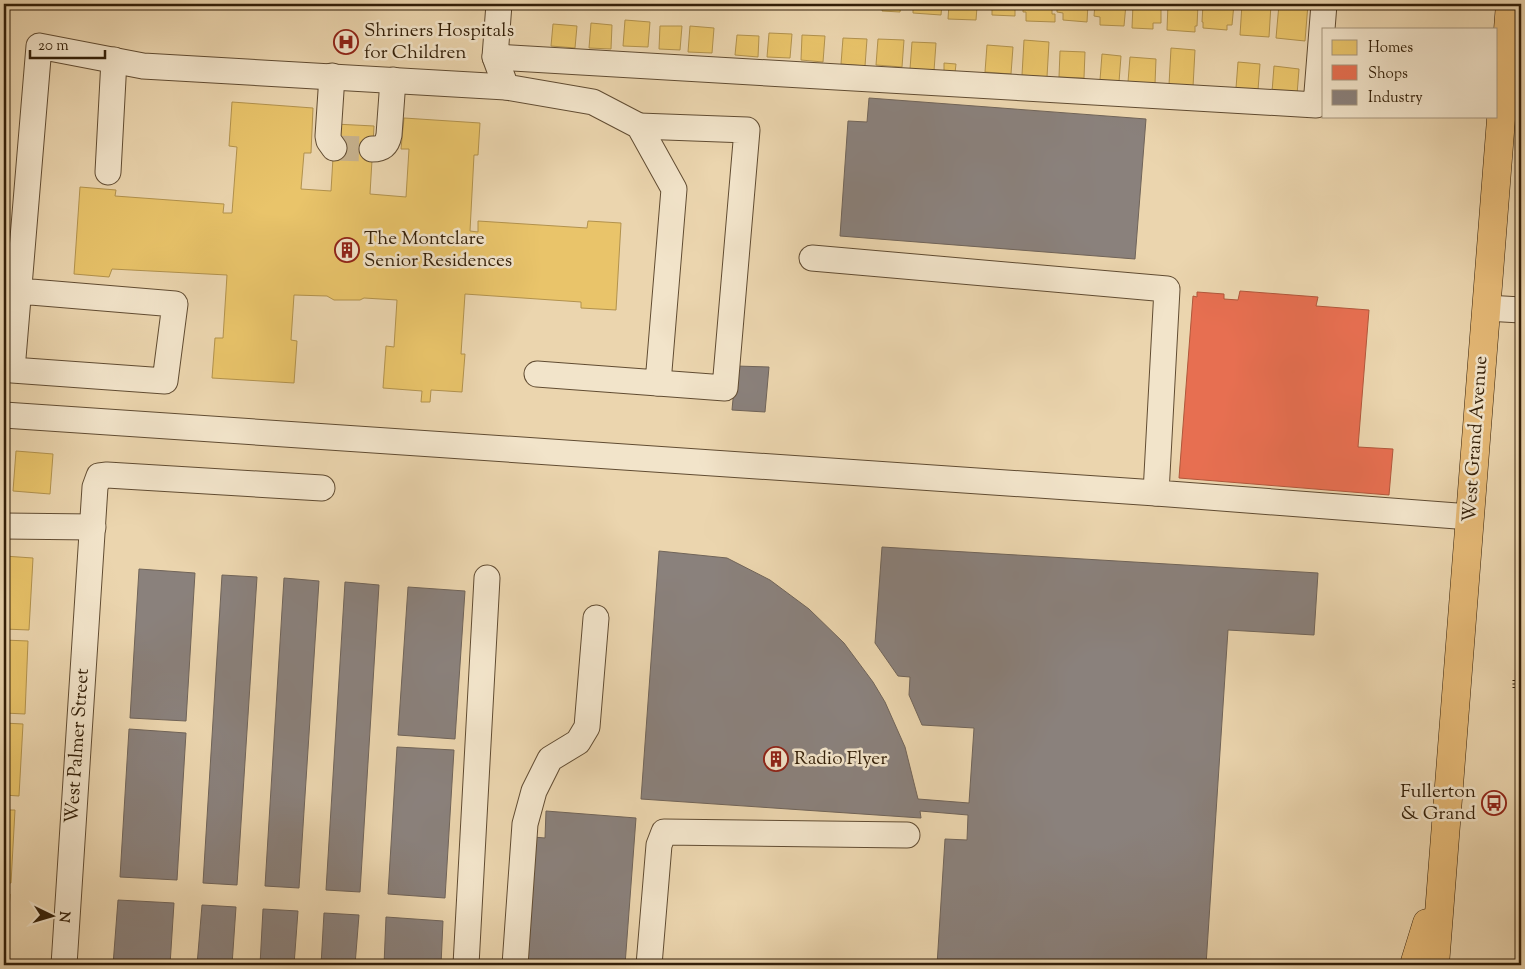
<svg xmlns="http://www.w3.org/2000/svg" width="1525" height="969" font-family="'Sorts Mill Goudy',serif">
  <rect width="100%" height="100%" fill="#ebd5ae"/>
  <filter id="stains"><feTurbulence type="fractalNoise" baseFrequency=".004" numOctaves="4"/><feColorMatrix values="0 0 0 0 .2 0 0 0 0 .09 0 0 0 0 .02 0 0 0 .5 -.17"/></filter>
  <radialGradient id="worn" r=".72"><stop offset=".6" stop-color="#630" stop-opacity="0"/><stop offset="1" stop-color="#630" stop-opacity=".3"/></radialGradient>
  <g fill="#e9c46a" stroke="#b2924d">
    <polygon points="736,4 761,4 761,7 736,5"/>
    <polygon points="773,4 796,4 795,9 781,8 781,4"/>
    <polygon points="844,4 869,4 869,9 843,7"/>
    <polygon points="877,4 906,4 901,5 900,12 882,11 883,4"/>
    <polygon points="913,4 943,4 942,4 941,15 913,13"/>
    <polygon points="948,4 980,4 980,7 977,7 976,20 948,19 949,4"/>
    <polygon points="984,4 1015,4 1015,16 992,15 992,9 984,8"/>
    <polygon points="1023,4 1052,4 1052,14 1055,14 1055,22 1026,21 1026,12 1023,12"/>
    <polygon points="1057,4 1088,4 1087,22 1063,20 1063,13 1057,12"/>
    <polygon points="1095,4 1126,4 1124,26 1100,25 1100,17 1094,16"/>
    <polygon points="1133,4 1161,4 1161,23 1153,23 1153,29 1132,28"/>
    <polygon points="1168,4 1198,4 1197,26 1195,26 1195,32 1167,30"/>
    <polygon points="1203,4 1234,4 1232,25 1227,25 1227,30 1203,28 1203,22 1202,22"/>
    <polygon points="1242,4 1271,4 1269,37 1240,35"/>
    <polygon points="1279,4 1308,4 1305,41 1276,38"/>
    <polygon points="625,20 650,22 648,47 623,46"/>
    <polygon points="591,23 612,25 611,49 589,48"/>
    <polygon points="553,24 577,26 575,48 551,46"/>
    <polygon points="660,26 682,26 680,50 659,49"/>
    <polygon points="690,26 714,28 712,53 688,52"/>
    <polygon points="769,33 792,34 790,58 767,57"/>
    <polygon points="737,35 759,36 758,57 735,55"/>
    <polygon points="802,35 825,36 823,62 801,60"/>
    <polygon points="843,38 867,39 865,66 841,64"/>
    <polygon points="878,39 904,40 902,67 876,65"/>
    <polygon points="1024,40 1049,42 1047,77 1022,75"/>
    <polygon points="912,42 936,43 934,71 910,69"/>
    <polygon points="987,45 1013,47 1011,74 985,72"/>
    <polygon points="1171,48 1195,50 1193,87 1169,85"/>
    <polygon points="1060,51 1085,52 1084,78 1059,77"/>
    <polygon points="1102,54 1121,56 1119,82 1100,80"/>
    <polygon points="1130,57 1156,59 1155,84 1128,82"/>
    <polygon points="1238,62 1260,64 1258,90 1236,88"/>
    <polygon points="944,63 956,64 955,73 944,72"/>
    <polygon points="1274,66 1299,69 1297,95 1272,92"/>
    <polygon points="232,102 313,108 311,153 304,153 301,189 331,191 335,124 374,126 370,194 406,197 409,149 401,149 404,118 480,123 478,155 474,155 470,231 478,232 478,221 587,228 588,221 621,223 616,310 581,308 581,302 465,294 461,354 465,354 462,392 431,390 430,402 421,402 422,391 383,388 386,346 394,347 397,300 364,298 360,300 334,300 327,296 294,295 291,340 297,341 294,383 212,378 215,338 223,338 227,275 112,269 109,277 74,274 80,187 116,190 115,196 224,204 223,213 232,213 237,147 229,146"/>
    <polygon points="16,451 53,454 50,494 13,491"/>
    <polygon points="4,556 33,558 29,630 4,629"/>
    <polygon points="4,640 28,641 25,714 4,713"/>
    <polygon points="4,723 23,724 19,796 4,795"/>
    <polygon points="4,810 15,810 11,883 4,883"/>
    <polygon points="4,893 10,894 6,965 4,965"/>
  </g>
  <polygon fill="#e76f51" stroke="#b1573b" points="1240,291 1318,297 1316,306 1369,310 1358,447 1393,449 1389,495 1179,478 1193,296 1197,297 1197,292 1224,294 1224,299 1238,300"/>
  <g fill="#8a817c" stroke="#706459">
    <polygon points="869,98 1146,119 1135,259 840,236 848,121 867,122"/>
    <polygon points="736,366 769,367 765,412 732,410"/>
    <polygon points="882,547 1318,573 1314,635 1228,630 1206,965 937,965 945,839 967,840 968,815 920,811 921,818 641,799 659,551 727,558 770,580 809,609 844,643 873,682 885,702 905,747 918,799 969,803 974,728 922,725 909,695 910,677 898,676 875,643"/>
    <polygon points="139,569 195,573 186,721 130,718"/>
    <polygon points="222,575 257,577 237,885 203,883"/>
    <polygon points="284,578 319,581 299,888 265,886"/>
    <polygon points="345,582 379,585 360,892 326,890"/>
    <polygon points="408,587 465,591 455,739 398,735"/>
    <polygon points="129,729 186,733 177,880 120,877"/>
    <polygon points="397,747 454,750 445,898 388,894"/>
    <polygon points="546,811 636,818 625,965 523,965 533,837 545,838"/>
    <polygon points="118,900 174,903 170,965 113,965"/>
    <polygon points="202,905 236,907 232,965 197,965"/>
    <polygon points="263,909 298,911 294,965 260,965"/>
    <polygon points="324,913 359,915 355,965 321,965"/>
    <polygon points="386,917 443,921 441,965 384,965"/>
  </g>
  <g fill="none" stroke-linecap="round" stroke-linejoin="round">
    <polyline stroke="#c6b18d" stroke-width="25" stroke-dasharray="25 12" stroke-linecap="butt" points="334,148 372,149"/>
    <defs>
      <g id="minor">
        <polyline points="499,4 495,57 506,87 593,102 639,126 674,189 658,383 537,374"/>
        <polyline points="495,57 1316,105 1324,4"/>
        <polyline points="332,76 328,136 329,141 334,148"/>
        <polyline points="639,126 747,130 725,388 658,383"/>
        <path d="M372,149C383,149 387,145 389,135L393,80"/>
        <polyline points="108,172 114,60"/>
        <polyline points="812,258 1167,289 1156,493 1470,517"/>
        <polyline points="19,291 175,304 165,381 12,370 39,46 143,66 506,87"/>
        <polyline points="1486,308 1521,310"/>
        <polyline points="4,415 1156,493"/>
        <polyline points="4,526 93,527"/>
        <polyline points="64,965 95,487 99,476 107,475 322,488"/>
        <polyline points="466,965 487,578"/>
        <polyline points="515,965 525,824 534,791 550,759 578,742 587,727 596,618"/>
        <polyline points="649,965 659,845 664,832 907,835"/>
      </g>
      <g id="major">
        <polyline points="1414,965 1427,923"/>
        <polyline points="1435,965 1510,4"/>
      </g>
    </defs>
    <use href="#minor" stroke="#614c32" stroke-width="27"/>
    <use href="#major" stroke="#331f08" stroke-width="29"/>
    <polyline stroke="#331f08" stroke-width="3" stroke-dasharray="1 2.5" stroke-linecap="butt" points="1514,688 1514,680"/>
    <use href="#minor" stroke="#f2e4ca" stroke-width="25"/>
    <use href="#major" stroke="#e6ba77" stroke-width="28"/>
  </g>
  <defs>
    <symbol id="hospital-ring" viewBox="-11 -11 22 22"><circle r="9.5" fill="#f2e4ca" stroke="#8f2418" stroke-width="1.5"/><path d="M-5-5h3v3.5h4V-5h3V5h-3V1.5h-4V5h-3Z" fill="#8f2418"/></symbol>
    <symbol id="building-ring" viewBox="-11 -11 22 22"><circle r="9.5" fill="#f2e4ca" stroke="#8f2418" stroke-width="1.5"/><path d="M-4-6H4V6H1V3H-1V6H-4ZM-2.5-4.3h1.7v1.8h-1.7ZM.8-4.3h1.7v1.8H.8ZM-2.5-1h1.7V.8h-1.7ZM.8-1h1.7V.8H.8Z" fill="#8f2418"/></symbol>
    <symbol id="bus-ring" viewBox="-11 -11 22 22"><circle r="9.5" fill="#f2e4ca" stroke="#8f2418" stroke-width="1.5"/><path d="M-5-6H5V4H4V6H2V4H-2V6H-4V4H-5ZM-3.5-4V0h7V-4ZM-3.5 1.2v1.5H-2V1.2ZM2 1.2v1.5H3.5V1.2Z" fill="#8f2418"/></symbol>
  </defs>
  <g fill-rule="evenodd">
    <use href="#hospital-ring" x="332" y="28" width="28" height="28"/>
    <use href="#building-ring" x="333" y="236" width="28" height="28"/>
    <use href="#building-ring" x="762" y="745" width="28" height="28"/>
    <use href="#bus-ring" x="1480" y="789" width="28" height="28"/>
  </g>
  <g text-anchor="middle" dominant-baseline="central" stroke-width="5" stroke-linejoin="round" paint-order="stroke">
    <g font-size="19" fill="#331f08" stroke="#f2e4ca" text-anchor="start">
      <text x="364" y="31">Shriners Hospitals<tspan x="364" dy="22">for Children</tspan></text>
      <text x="364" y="239">The Montclare<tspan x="364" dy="22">Senior Residences</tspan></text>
      <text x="794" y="759">Radio Flyer</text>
      <text x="1476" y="792" text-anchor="end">Fullerton<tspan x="1476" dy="22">&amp; Grand</tspan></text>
    </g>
    <g font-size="19" fill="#331f08" stroke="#f2e4ca">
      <text transform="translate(1476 439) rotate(-86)">West Grand Avenue</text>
      <text transform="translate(78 746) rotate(-86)">West Palmer Street</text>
    </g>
  </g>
  <rect width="1525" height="969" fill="none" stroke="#ebd5ae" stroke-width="20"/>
  <rect x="5" y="5" width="1515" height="959" fill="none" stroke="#331f08" stroke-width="2.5"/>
  <rect x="10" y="10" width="1505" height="949" fill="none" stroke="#331f08"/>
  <rect x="1322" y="28" width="175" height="90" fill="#f2e4ca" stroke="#a6957c"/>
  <rect x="1332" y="40" width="25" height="15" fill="#e9c46a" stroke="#a6957c"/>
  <text x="1368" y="52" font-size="15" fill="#331f08">Homes</text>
  <rect x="1332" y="65" width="25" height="15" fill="#e76f51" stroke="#a6957c"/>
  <text x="1368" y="78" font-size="15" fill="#331f08">Shops</text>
  <rect x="1332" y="90" width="25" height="15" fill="#8a817c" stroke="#a6957c"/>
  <text x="1368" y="102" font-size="15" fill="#331f08">Industry</text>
  <g transform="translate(52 916) rotate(95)" stroke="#f2e4ca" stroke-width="4" paint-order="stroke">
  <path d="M0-4L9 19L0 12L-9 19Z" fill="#331f08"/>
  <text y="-8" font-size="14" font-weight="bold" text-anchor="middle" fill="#331f08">N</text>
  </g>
  <path d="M30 50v8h75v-8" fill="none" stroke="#331f08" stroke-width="2.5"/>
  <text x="38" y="50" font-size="15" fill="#331f08" stroke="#f2e4ca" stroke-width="4" paint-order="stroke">20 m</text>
  <rect width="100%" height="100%" filter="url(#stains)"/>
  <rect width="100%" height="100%" fill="url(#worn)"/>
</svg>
